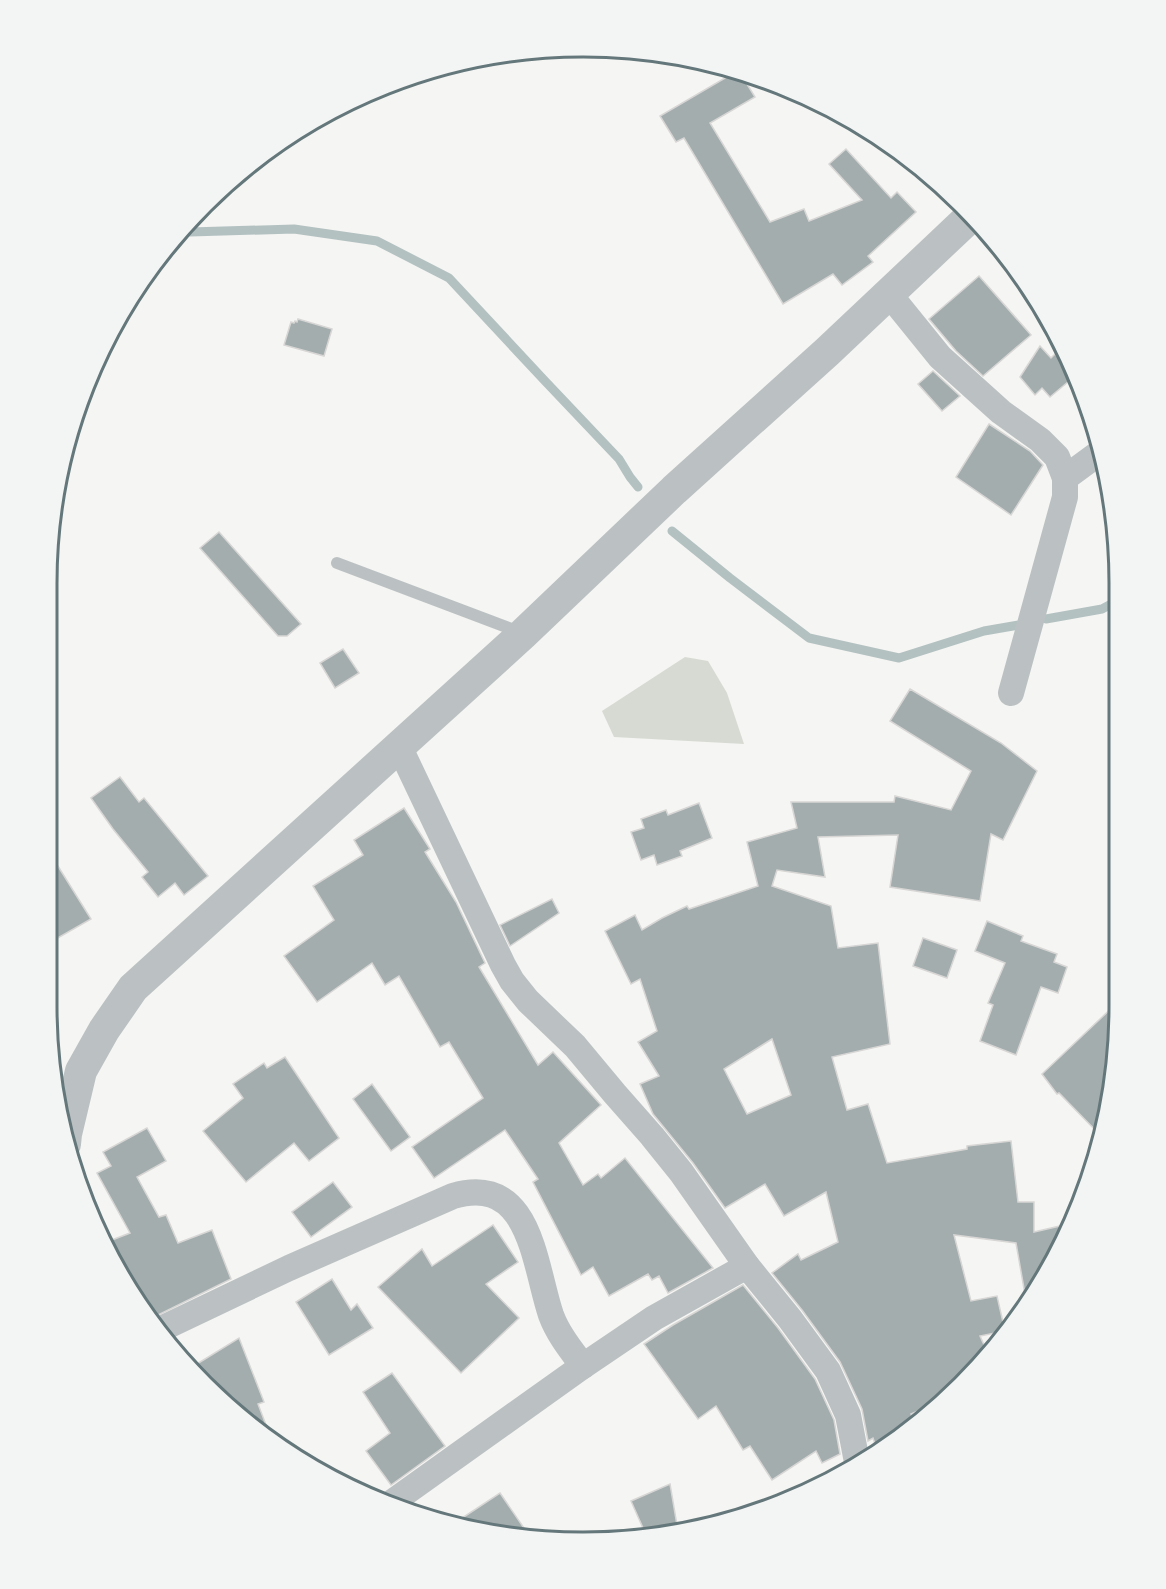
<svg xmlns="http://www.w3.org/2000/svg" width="1166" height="1589" font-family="'Golos Text',sans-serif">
  <rect width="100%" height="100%" fill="#f5f5f3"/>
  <polygon fill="#d7dad2" points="685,657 708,661 727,693 744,744 614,737 602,711"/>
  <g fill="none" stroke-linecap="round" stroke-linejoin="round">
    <g stroke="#b3c1c1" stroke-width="9">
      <polyline points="188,231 190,232 294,229 377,241 449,278 545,381 619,459 630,477 638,487"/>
      <polyline points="672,531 730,578 809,638 899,658 984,631 1019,625"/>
      <polyline points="1046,619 1102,609 1115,602"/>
    </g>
  </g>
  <g fill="#a3adae" stroke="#d7d6d5" stroke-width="1.5" fill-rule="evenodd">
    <polygon points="737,71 739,71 755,97 710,123 770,222 804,209 809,221 862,200 829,164 846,149 891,198 897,192 916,212 868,256 873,262 842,285 833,274 783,304 684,138 676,142 660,116"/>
    <polygon points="979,276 1031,335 983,376 956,351 929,319"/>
    <polygon points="298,319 332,329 324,356 284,345 291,322 294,323 295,321 297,322"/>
    <polygon points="1040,346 1051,358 1055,354 1075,376 1050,397 1042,388 1035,395 1020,377"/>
    <polygon points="933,371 960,396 942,411 918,384"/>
    <polygon points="989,424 1030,451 1043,465 1011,515 956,477"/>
    <polygon points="219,532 301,624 287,636 278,636 200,548"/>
    <polygon points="343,649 359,673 335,688 320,663"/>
    <path d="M910,689L1001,743L1037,771L1003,840L991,834L980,901L890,887L898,835L818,837L825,877L777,870L772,886L831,906L838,948L878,943L890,1044L832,1057L847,1110L868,1104L887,1163L967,1149V1146L1011,1141L1018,1202H1034V1232L1060,1226L1064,1244L1026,1300L1016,1243L954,1235L971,1301L997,1296L1005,1331L980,1336L989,1356L987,1359L942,1401L911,1414L915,1427L910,1431L877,1450L873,1438L868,1441L862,1409L840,1362L802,1310L772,1273L798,1254L801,1260L838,1242L826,1192L784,1216L765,1184L725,1208L693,1163L653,1114L640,1084L659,1076L638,1042L657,1031L640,979L631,984L605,931L635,915L642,930L662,918L687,906L689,909L758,886L747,842L797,828L791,802H894L895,796L951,810L971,771L890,721ZM772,1039L791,1095L747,1114L724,1069Z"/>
    <polygon points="120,777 139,802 144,798 208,876 184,895 175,883 158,897 142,877 148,872 113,829 91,798"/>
    <polygon points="699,803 712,838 680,851 682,856 657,865 654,855 641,860 631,832 644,828 641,819 666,810 668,815"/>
    <polygon points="404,808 430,849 425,852 456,902 485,963 479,967 538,1065 553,1052 601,1105 559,1143 583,1185 598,1174 601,1178 625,1158 713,1268 668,1293 659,1276 652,1280 648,1274 609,1296 593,1267 581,1275 533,1182 538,1179 505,1130 434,1178 412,1147 483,1098 449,1042 440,1047 399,976 385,985 372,963 317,1002 284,956 334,920 313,886 363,855 354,840"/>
    <polygon points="46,847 91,919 56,939 46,923"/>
    <polygon points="552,899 559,913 510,946 500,925"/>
    <polygon points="987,921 1023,936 1021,941 1057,954 1054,962 1067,967 1058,993 1041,987 1016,1055 980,1041 993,1005 988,1003 1005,963 975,951"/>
    <polygon points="923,938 957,950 947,978 913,966"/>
    <polygon points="1118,1002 1118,1041 1102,1137 1059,1093 1057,1094 1042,1074"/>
    <polygon points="285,1057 339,1138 309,1161 294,1143 246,1182 203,1131 243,1098 233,1084 264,1063 267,1068"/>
    <polygon points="372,1084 410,1137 391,1151 353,1099"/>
    <polygon points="147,1128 166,1161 137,1177 159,1217 166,1215 178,1243 212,1230 231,1279 150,1319 141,1309 112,1240 130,1233 97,1173 111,1166 103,1152"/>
    <polygon points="333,1182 352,1207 311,1237 292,1212"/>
    <polygon points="493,1225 518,1262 486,1284 519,1318 461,1373 378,1287 422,1249 432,1266"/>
    <polygon points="332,1279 351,1310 357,1304 373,1328 329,1355 296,1302"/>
    <polygon points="743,1285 778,1328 815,1379 834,1420 840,1454 822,1463 816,1451 772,1480 750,1446 743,1450 716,1406 698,1419 644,1344 673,1325"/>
    <polygon points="239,1338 264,1402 258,1404 271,1438 230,1410 192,1367"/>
    <polygon points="392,1373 445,1446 391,1485 366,1451 390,1433 363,1392"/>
    <polygon points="670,1484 678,1531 653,1538 645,1538 643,1528 631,1501"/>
    <polygon points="500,1493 528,1534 479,1532 453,1524"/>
  </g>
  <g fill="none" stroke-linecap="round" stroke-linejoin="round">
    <polyline stroke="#bbc1c2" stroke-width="12" points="337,563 522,633"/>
    <g stroke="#bbc1c2" stroke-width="26">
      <polyline points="889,294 940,357 1001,412 1040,440 1057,457 1065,478 1065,497 1011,693"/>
      <polyline points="1065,478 1099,453"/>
      <polyline points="399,746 503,965 512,981 528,1001 575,1046 615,1094 652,1136 681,1172 747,1266 790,1319 828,1371 848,1415 857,1462"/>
      <path d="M159,1330L289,1268L453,1196C531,1173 534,1265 551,1315C558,1334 571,1350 583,1366"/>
      <polyline points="391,1503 583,1366 654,1318 747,1266"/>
    </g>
    <polyline stroke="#bbc1c2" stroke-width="32" points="65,1144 66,1134 81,1071 104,1030 133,988 523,634 674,490 827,352 971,216"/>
  </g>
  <path d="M0 0H1166V1589H0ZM583 57H583A526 526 0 0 1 1109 583V1006A526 526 0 0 1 583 1532H583A526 526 0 0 1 57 1006V583A526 526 0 0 1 583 57Z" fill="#f3f4f4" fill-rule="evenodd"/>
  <path fill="none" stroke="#64777a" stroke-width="3" d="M583 57H583A526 526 0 0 1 1109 583V1006A526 526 0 0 1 583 1532H583A526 526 0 0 1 57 1006V583A526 526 0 0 1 583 57Z"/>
</svg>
